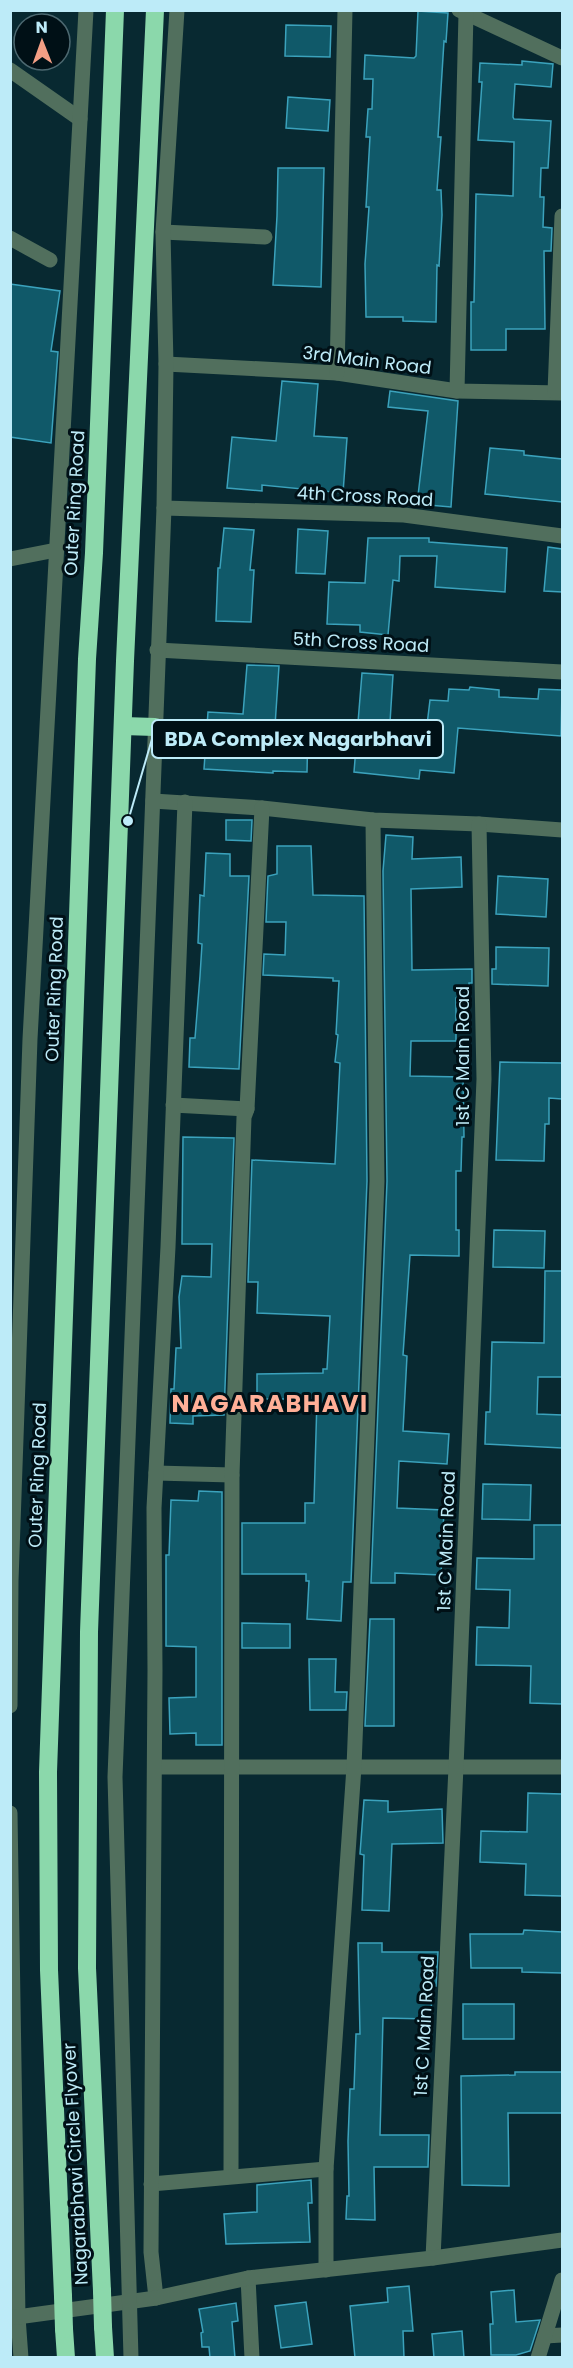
<svg xmlns="http://www.w3.org/2000/svg" width="573" height="2368" font-family="Poppins,sans-serif">
  <rect width="100%" height="100%" fill="#082931"/>
  <g fill="#105969" stroke="#3ba2bc" stroke-width="1.5">
    <polygon points="418,11 448,13 446,42 444,41 438,137 441,137 437,190 441,190 442,215 439,266 437,265 436,322 403,321 403,317 366,317 365,264 369,207 366,207 370,137 366,137 368,109 372,109 373,79 364,79 365,55 414,58 416,56"/>
    <polygon points="286,25 331,26 330,57 285,56"/>
    <polygon points="522,61 553,64 551,87 515,84 513,117 514,119 551,121 548,168 541,168 540,197 544,197 543,227 552,228 551,251 544,251 545,329 506,329 506,350 471,350 471,302 474,302 476,194 513,196 514,142 478,140 482,82 479,82 480,63 522,65"/>
    <polygon points="288,97 330,100 328,131 286,128"/>
    <polygon points="278,168 324,168 321,287 273,285 277,216"/>
    <polygon points="10,284 60,291 51,351 58,352 51,443 10,437"/>
    <polygon points="282,381 318,384 314,436 347,438 343,493 262,485 262,491 227,488 232,437 276,441"/>
    <polygon points="390,391 458,401 451,507 417,504 428,411 388,407"/>
    <polygon points="490,448 524,451 524,455 562,459 562,502 485,494"/>
    <polygon points="224,528 254,530 250,570 254,570 251,622 216,621 218,568 220,568"/>
    <polygon points="298,529 328,531 325,574 296,573"/>
    <polygon points="368,538 429,538 429,542 507,548 505,592 435,587 437,556 400,556 399,581 393,580 388,635 360,632 360,625 327,624 329,582 365,583"/>
    <polygon points="548,547 562,549 562,592 544,591"/>
    <polygon points="247,665 279,666 275,726 308,727 307,772 273,771 273,773 204,769 208,712 243,714"/>
    <polygon points="362,673 393,675 390,722 427,725 430,700 448,701 449,689 469,690 470,687 499,690 499,697 538,699 539,689 562,690 561,736 458,728 454,773 420,770 419,779 354,772"/>
    <polygon points="226,820 252,820 251,841 226,840"/>
    <polygon points="386,835 413,837 412,859 461,857 462,887 411,889 412,970 472,969 472,983 469,983 469,998 456,998 456,1041 411,1041 410,1076 463,1077 464,1137 462,1137 461,1171 456,1171 456,1230 459,1230 459,1256 410,1255 403,1355 407,1356 403,1431 449,1434 447,1464 399,1461 397,1508 444,1510 441,1575 395,1573 395,1583 371,1583 387,1181 383,871"/>
    <polygon points="277,846 311,846 313,895 364,896 367,1181 351,1582 343,1582 341,1621 307,1619 309,1581 306,1581 306,1574 242,1574 242,1523 305,1523 305,1503 314,1503 317,1399 257,1399 257,1374 323,1373 323,1369 327,1369 330,1316 257,1313 258,1282 248,1282 252,1160 335,1164 340,1063 335,1062 338,1035 336,1034 339,981 333,981 333,978 263,975 264,954 285,955 286,922 266,922 268,876 277,874"/>
    <polygon points="206,853 230,854 230,876 249,876 239,1069 189,1067 190,1038 195,1038 200,976 202,944 198,943 200,895 204,896"/>
    <polygon points="498,876 548,879 546,917 496,914"/>
    <polygon points="496,947 549,948 548,986 492,984 492,969 496,969"/>
    <polygon points="500,1062 562,1063 562,1099 549,1098 549,1124 545,1124 544,1161 496,1160"/>
    <polygon points="183,1137 234,1138 224,1415 193,1416 193,1424 170,1423 171,1389 174,1389 176,1348 181,1348 179,1297 182,1276 211,1277 212,1244 182,1244"/>
    <polygon points="494,1230 545,1231 544,1268 493,1267"/>
    <polygon points="545,1271 562,1271 562,1377 538,1377 537,1414 562,1415 562,1448 485,1444 486,1412 490,1412 492,1342 544,1343"/>
    <polygon points="483,1484 531,1485 530,1520 482,1519"/>
    <polygon points="199,1491 222,1492 222,1745 196,1745 196,1733 170,1734 169,1698 196,1697 196,1647 166,1646 166,1555 169,1555 171,1500 198,1501"/>
    <polygon points="534,1525 562,1525 562,1704 530,1703 531,1666 476,1665 477,1627 509,1628 510,1590 476,1589 477,1558 534,1559"/>
    <polygon points="370,1619 394,1619 394,1726 365,1726"/>
    <polygon points="242,1623 290,1624 290,1648 242,1648"/>
    <polygon points="309,1659 336,1659 335,1692 347,1692 346,1710 310,1710"/>
    <polygon points="528,1793 562,1794 562,1896 525,1895 526,1864 480,1862 481,1831 527,1832"/>
    <polygon points="364,1800 388,1801 388,1812 442,1809 443,1843 392,1844 389,1911 362,1910 364,1855 360,1854"/>
    <polygon points="524,1930 562,1932 562,1973 522,1972 522,1968 471,1968 470,1934 523,1934"/>
    <polygon points="358,1943 382,1943 382,1952 438,1952 436,1986 432,1986 431,2019 383,2018 380,2135 429,2135 428,2167 374,2167 375,2220 346,2219 347,2196 349,2196 348,2141 350,2089 354,2089 356,2034 360,2034"/>
    <rect x="463" y="2004" width="51" height="35"/>
    <polygon points="515,2072 562,2072 562,2113 508,2113 509,2186 462,2185 461,2076 515,2075"/>
    <polygon points="311,2180 312,2203 308,2203 310,2242 226,2244 224,2214 257,2212 257,2185"/>
    <polygon points="409,2286 413,2331 403,2331 404,2358 355,2358 350,2306 388,2302 387,2288"/>
    <polygon points="514,2290 516,2322 540,2320 530,2351 516,2355 491,2355 490,2324 493,2324 491,2292"/>
    <polygon points="306,2302 312,2344 281,2348 275,2306"/>
    <polygon points="236,2303 238,2321 232,2322 235,2358 210,2358 209,2347 202,2347 201,2333 203,2332 199,2309"/>
    <polygon points="462,2331 464,2358 434,2358 432,2334"/>
  </g>
  <g fill="none" stroke-linecap="round" stroke-linejoin="round">
    <g stroke="#516f5d" stroke-width="15">
      <polyline points="459,10 562,58"/>
      <polyline points="10,70 80,119"/>
      <polyline points="163,232 265,237"/>
      <polyline points="10,238 50,260"/>
      <polyline points="166,364 337,373 457,391 562,393"/>
      <polyline points="337,373 345,10"/>
      <polyline points="457,391 466,13"/>
      <polyline points="555,392 562,216"/>
      <polyline points="164,508 404,515 562,536"/>
      <polyline points="10,559 56,550"/>
      <polyline points="157,650 562,672"/>
      <polyline points="153,801 262,808 373,820 479,824 562,830"/>
      <polyline points="173,1105 247,1109"/>
      <polyline points="156,1473 232,1475"/>
      <polyline points="10,1706 11,1581 30,1039 86,10"/>
      <polyline points="155,1767 562,1767"/>
      <polyline points="10,1813 18,2317 21,2358"/>
      <polyline points="231,2176 232,1475 244,1117 247,1109 262,808"/>
      <polyline points="151,2184 326,2169"/>
      <polyline points="433,2258 456,1767 484,1079 479,824"/>
      <polyline points="326,2270 326,2169 354,1767 377,1181 373,820"/>
      <polyline points="248,2278 252,2358"/>
      <polyline points="156,2298 151,2252 155,1670 154,1508 168,1247 185,802"/>
      <polyline points="10,2318 156,2298 248,2278 433,2258 562,2240"/>
      <polyline points="545,2336 562,2335"/>
      <polyline points="131,2358 115,1777 164,508 166,364 163,232 177,10"/>
      <polyline points="538,2358 562,2280"/>
    </g>
    <g stroke="#8bd8ab" stroke-width="18">
      <polyline points="123,726 155,727"/>
      <polyline points="102,2291 87,1968 89,1632 125,661 155,10"/>
      <polyline points="63,2296 49,1970 48,1772 87,659 94,553 115,10"/>
      <polyline points="103,2327 105,2358"/>
      <polyline points="64,2329 66,2358"/>
    </g>
    <g stroke="#8bd8ab" stroke-width="18">
      <polyline points="102,2291 103,2327"/>
      <polyline points="63,2296 64,2329"/>
    </g>
  </g>
  <g text-anchor="middle" dominant-baseline="central" stroke-width="6" stroke-linejoin="round" paint-order="stroke">
    <g font-size="18" fill="#bdebf8" stroke="#001016">
      <text transform="translate(367 360) rotate(7)">3rd Main Road</text>
      <text transform="translate(365 496) rotate(3)">4th Cross Road</text>
      <text transform="translate(74 503) rotate(-87)">Outer Ring Road</text>
      <text transform="translate(361 642) rotate(3)">5th Cross Road</text>
      <text transform="translate(54 989) rotate(-88)">Outer Ring Road</text>
      <text transform="translate(462 1056) rotate(-90)">1st C Main Road</text>
      <text transform="translate(37 1475) rotate(-88)">Outer Ring Road</text>
      <text transform="translate(446 1541) rotate(-88)">1st C Main Road</text>
      <text transform="translate(424 2026) rotate(-87)">1st C Main Road</text>
      <text transform="translate(75 2164) rotate(-93)">Nagarabhavi Circle Flyover</text>
    </g>
    <g font-size="24" font-weight="bold" letter-spacing="1.5" fill="#ffaf97" stroke="#001016">
      <text x="270" y="1403">NAGARABHAVI</text>
    </g>
  </g>
  <path fill="none" stroke="#bdebf8" stroke-width="2" d="M128 821L152 739"/>
  <circle fill="#bdebf8" stroke="#001016" stroke-width="2" cx="128" cy="821" r="6"/>
  <rect fill="#001016" stroke="#bdebf8" stroke-width="2" x="152" y="720" width="291" height="38" rx="6"/>
  <g font-size="20" text-anchor="middle" font-weight="bold" fill="#bdebf8">
    <text x="298" y="746">BDA Complex Nagarbhavi</text>
  </g>
  <rect width="573" height="2368" fill="none" stroke="#bdebf8" stroke-width="24"/>
  <g transform="translate(42 42) rotate(359)"><circle r="28" fill="#001016" stroke="#4c6870" stroke-width="1.5"/>
  <path d="M0-4.5L10 22L0 15L-10 22Z" fill="#f39f85"/>
  <text y="-9" font-size="16" font-weight="bold" text-anchor="middle" fill="#bdebf8">N</text>
  </g>
</svg>
